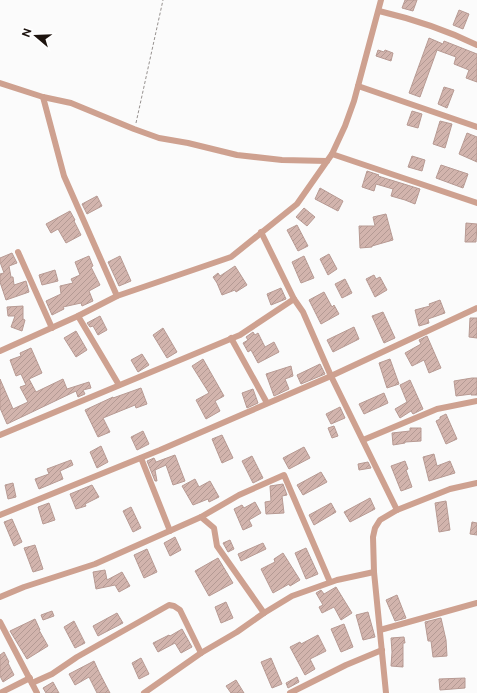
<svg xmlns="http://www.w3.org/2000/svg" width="477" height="693" font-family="'Public Sans',sans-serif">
  <defs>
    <pattern id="building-hatch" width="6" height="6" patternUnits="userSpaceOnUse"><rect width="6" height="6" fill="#d2b4ad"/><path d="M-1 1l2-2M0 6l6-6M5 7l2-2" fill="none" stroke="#b49a94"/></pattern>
  </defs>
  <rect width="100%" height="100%" fill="#fbfbfb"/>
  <g fill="url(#building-hatch)" stroke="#b79a93">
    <polygon points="405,0 417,0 413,11 402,8"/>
    <polygon points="459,10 469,14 463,29 453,25"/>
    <polygon points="429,38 443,44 444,41 477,54 477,82 466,78 469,70 454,64 456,57 437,50 420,97 409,93"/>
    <polygon points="378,50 384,52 385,50 393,53 391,61 376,56"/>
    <polygon points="444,87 454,90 447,108 438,104"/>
    <polygon points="412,111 422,114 418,128 407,125"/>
    <polygon points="440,121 452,124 445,148 433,144"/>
    <polygon points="467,133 477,137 477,162 459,154"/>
    <polygon points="412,156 425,160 422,171 408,167"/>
    <polygon points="441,165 468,174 463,188 436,178"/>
    <polygon points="367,171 379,175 378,176 420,189 415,204 405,200 391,196 393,189 376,184 374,191 362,187"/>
    <polygon points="320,188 343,201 338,211 315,199"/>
    <polygon points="97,196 102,206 87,214 82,204"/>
    <polygon points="304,208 315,217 307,226 296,217"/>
    <polygon points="70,211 75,220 74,221 81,235 66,243 58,229 51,233 46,224"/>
    <polygon points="386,214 393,240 372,246 372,247 360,248 359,226 375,226 373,217"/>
    <polygon points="466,223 477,224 476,242 465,242"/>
    <polygon points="297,225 308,246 298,251 287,230"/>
    <polygon points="12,253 17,263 9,266 11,277 13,277 14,285 26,281 29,292 6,300 0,282 0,274 4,273 0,262 0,258"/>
    <polygon points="329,254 337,269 328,275 320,259"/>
    <polygon points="89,256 93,266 91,267 100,285 89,291 93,301 82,306 81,303 63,307 64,309 52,315 46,301 61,294 60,286 73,283 71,279 80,275 75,262"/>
    <polygon points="120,256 131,281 119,286 108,262"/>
    <polygon points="304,256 314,278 301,283 292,262"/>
    <polygon points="235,266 247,285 236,292 235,290 222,295 217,283 213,277 218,273 220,276"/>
    <polygon points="55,270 58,281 42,285 39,275"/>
    <polygon points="374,275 376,279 380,277 387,290 375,297 366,279"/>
    <polygon points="345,279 352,293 342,298 335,284"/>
    <polygon points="281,288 286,299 271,305 267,294"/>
    <polygon points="324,292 332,307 334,305 339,314 321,324 309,300"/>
    <polygon points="440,300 445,313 428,319 429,323 419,326 415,310 430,306 429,304"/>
    <polygon points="23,306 23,319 25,320 22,331 11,327 15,316 8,316 7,307"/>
    <polygon points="383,312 395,338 384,343 372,316"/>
    <polygon points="100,316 107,330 98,335 93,326 90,327 87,323"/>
    <polygon points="470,318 477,318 477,338 469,337"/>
    <polygon points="354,327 359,339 333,352 327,340"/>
    <polygon points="163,328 177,352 167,358 153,335"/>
    <polygon points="76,331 87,350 76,357 64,338"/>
    <polygon points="253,332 255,335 258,333 265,347 274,342 279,352 258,363 251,350 248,352 243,343 248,340 246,337"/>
    <polygon points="427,336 441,368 429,373 424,360 412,366 405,353 421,344 419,340"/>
    <polygon points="31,348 42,373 29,379 36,392 63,379 67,389 89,382 91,388 83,390 85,394 78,397 76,391 7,424 0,408 0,379 13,409 28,402 20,387 26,385 21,374 16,376 10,360 21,356 20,353"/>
    <polygon points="142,354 149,365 138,372 131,360"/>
    <polygon points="203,359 224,396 215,401 220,411 206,419 196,400 209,393 192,366"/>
    <polygon points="390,359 399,384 387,388 379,363"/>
    <polygon points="320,364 325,374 301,384 297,375"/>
    <polygon points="291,366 293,376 285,379 289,389 274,396 266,374"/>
    <polygon points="472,378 477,378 477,395 471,395 472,394 456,396 454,381"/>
    <polygon points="410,380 423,409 413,414 411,411 400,418 395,409 407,402 400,385"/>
    <polygon points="141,388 147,404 136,408 135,405 103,418 110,432 98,437 85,410 113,397 113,398"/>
    <polygon points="253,389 258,403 247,408 242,393"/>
    <polygon points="384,393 388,403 364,414 359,404"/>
    <polygon points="340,407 345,418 331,424 326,414"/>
    <polygon points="446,414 457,439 446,444 436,421 440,419 440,417"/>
    <polygon points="334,426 338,436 332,438 328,428"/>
    <polygon points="410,428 421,428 421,441 405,442 405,443 393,445 392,433 410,431"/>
    <polygon points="143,431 149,444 137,450 131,437"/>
    <polygon points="222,435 233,458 222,463 212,439"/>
    <polygon points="101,446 108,462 97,468 90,452"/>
    <polygon points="304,447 310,458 289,469 283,458"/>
    <polygon points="434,454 437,466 450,461 455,473 429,481 423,457"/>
    <polygon points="175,455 185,481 173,485 166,465 155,470 157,481 155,481 147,461 154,458 156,462"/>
    <polygon points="252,456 263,478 253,483 242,461"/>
    <polygon points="71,460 73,465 60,471 63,479 39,489 35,479 49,474 47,469"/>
    <polygon points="405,461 408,469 406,470 412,487 401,491 391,466"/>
    <polygon points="368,462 371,468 359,470 358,464"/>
    <polygon points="321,472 327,482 303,495 297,485"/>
    <polygon points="195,479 199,487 210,481 219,497 209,502 208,499 193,505 182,486"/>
    <polygon points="13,483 16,497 8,499 5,485"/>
    <polygon points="283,484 287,495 282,496 284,513 266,514 265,502 271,501 270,486"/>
    <polygon points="92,485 99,497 85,504 86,506 76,509 70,494"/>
    <polygon points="370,498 375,509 350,522 344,512"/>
    <polygon points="446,501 450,530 439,532 435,503"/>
    <polygon points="255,502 261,513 249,520 252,526 243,530 234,509 242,505 244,508"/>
    <polygon points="49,503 55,520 43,524 38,507"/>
    <polygon points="331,503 336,512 314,525 309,515"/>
    <polygon points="131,507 141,528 133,532 123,511"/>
    <polygon points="12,519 22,542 14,546 4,522"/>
    <polygon points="472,522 477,523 477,535 470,534"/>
    <polygon points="175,537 181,550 170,556 164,543"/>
    <polygon points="230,540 234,549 228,552 223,543"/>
    <polygon points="263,543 266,549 241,561 238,554"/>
    <polygon points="35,545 43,569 33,572 24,548"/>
    <polygon points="306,548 318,574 306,579 295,553"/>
    <polygon points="147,549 157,572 144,578 134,555"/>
    <polygon points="283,553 300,580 290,586 289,584 273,593 261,569 275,562 274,559"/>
    <polygon points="218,558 233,583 209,596 195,571"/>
    <polygon points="105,570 107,580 122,572 130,586 119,592 115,585 96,589 93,572"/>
    <polygon points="336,587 352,613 341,620 334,607 322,613 319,607 323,605 316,593 321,590 324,594"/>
    <polygon points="397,595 406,618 395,621 386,600"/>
    <polygon points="226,602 233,618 221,623 215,607"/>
    <polygon points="52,611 54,616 43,620 41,615"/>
    <polygon points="368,612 375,637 363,640 356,615"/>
    <polygon points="117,613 123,623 98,636 93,626"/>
    <polygon points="441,618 446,640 447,656 433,657 431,641 428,641 425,622"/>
    <polygon points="35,619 40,630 39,630 48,646 27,659 10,631"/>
    <polygon points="74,621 85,643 75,648 64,627"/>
    <polygon points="344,624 353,647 341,652 331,629"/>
    <polygon points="182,629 192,647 181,653 175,643 158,652 153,643 169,635 170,636"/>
    <polygon points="318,635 326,651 310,659 315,669 305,675 290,647 300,642 301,644"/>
    <polygon points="404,637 405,643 403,643 403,667 391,666 392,652 391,638"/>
    <polygon points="4,652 9,662 8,663 14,675 3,682 0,676 0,655"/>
    <polygon points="141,658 149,674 139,679 132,663"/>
    <polygon points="271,658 282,684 272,688 261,662"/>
    <polygon points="94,661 99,672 110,693 97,693 89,677 75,685 69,674"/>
    <polygon points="297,677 299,682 288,688 286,683"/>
    <polygon points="465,678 465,688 440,690 439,679"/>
    <polygon points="236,680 244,693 231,693 226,686"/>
    <polygon points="53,682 59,693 46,693 43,688"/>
  </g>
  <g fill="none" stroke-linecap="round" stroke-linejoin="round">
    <polyline stroke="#96918f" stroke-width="1" stroke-dasharray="3 2" stroke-linecap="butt" points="136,123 163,0"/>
    <g stroke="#cea190" stroke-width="6">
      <path d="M379,11C413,19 446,30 477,45"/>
      <polyline points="0,83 43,97 71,103 134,129 159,138 188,143 237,155 282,160 327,161"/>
      <polyline points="358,86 477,127"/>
      <polyline points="43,97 64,176 117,296"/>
      <polyline points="332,154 477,203"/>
      <polyline points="18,252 52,328"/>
      <polyline points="294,299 303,312 331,376 397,510"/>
      <polyline points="78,316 119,385"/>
      <polyline points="231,338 267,403"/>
      <polyline points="0,351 78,316 117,296 231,257 297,204 332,154 345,126 354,101 381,0"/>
      <polyline points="0,435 240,335 294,299 261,232"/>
      <polyline points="363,440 437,409 477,401"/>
      <polyline points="141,458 170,531"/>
      <polyline points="0,515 160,450 331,376 477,308"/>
      <polyline points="201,517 239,495 284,475 330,582"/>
      <polyline points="0,597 24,587 95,564 201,517 214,528 217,546 264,613"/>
      <polyline points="0,622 37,693"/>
      <polyline points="380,630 477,603"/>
      <polyline points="32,683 52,674 77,657 169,605 174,606 180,610 201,653"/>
      <polyline points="0,693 30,678"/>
      <polyline points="144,693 201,653 237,632 264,613 292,596 337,580 374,572"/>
      <polyline points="290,693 346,665 382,650"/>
      <polyline points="386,693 374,572 373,537 375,528 380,520 397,510 450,489 477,483"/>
    </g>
  </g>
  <g transform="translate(36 36) rotate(289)" stroke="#ffffff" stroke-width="3" paint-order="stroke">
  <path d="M0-3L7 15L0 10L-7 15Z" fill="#1c130e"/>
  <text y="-6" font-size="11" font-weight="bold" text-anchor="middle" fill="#1c130e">N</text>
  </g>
</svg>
